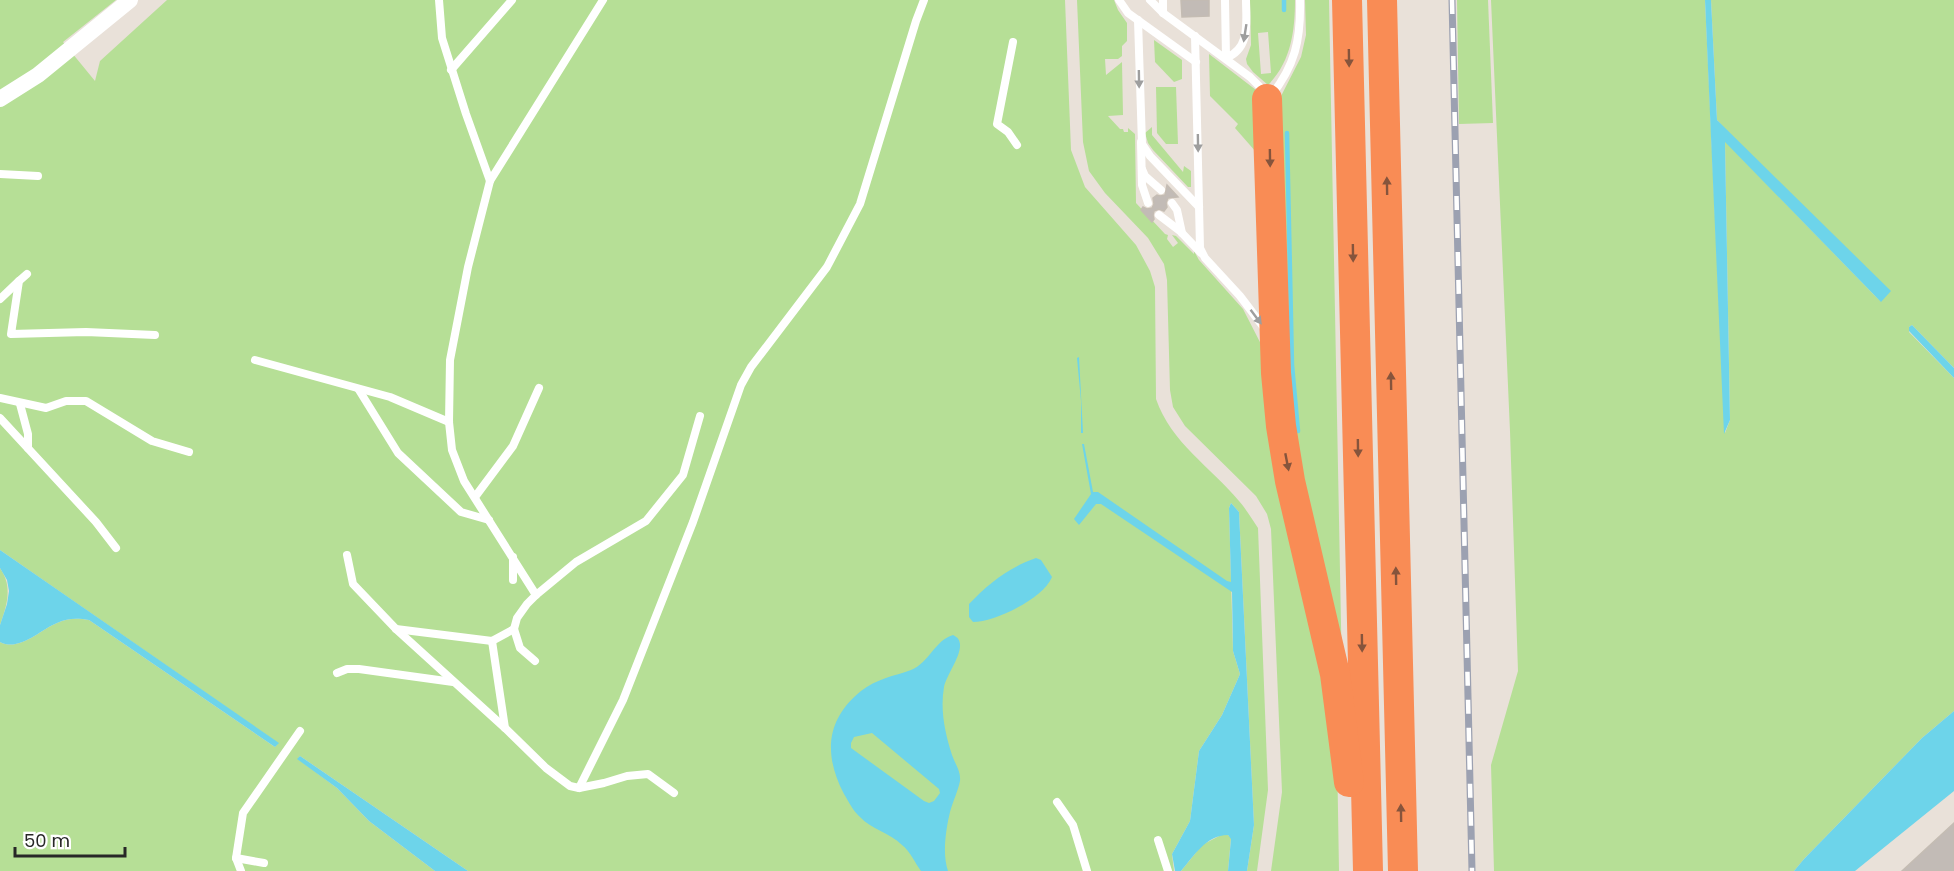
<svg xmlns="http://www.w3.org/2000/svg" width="1954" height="871" font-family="Poppins,sans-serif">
  <rect width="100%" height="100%" fill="#e9e1d9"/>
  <g fill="#b6df96" fill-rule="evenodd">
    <path d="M0,0H116L63,42L95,81L100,61L167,0H1065L1071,150L1085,187L1136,245L1150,271L1155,287L1156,399C1171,443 1211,467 1239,501C1246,509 1252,519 1258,528L1268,790L1257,871H1247L1254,825L1239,512L1231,503L1229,508L1233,651L1240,674L1222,715L1199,751L1190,821L1172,854L1174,871H468L300,756L298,759L337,788L369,821L435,871H0V642C19,652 40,630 57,623C68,618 77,618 89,620L275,747L278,743L0,550Z"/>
    <polygon points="1077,0 1114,0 1118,10 1127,23 1127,41 1122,46 1122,56 1118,59 1105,59 1106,75 1122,62 1123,115 1108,116 1120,129 1123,129 1124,132 1128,132 1128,128 1135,134 1136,203 1165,234 1168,235 1167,239 1173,247 1178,243 1172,235 1176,236 1194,254 1194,251 1199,260 1243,309 1264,350 1337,750 1339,871 1271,871 1282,792 1271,529 1267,514 1256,496 1185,426 1173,407 1170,390 1167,280 1164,264 1148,238 1105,193 1089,171 1083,142"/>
    <path d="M1250,0H1295C1295,31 1291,62 1268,85L1253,72L1247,64L1246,59L1251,45ZM1268,32L1271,73L1261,74L1258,33Z"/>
    <polygon points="1305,0 1329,0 1342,676 1291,460 1279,100 1301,57 1306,35"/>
    <polygon points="1457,0 1488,0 1493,123 1459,124"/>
    <polygon points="1491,0 1705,0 1725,433 1730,420 1725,141 1880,301 1717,120 1711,0 1954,0 1954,368 1912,325 1909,327 1909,332 1954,378 1954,711 1922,738 1804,859 1794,871 1494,871 1491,765 1518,671 1510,431"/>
    <polygon points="1154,40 1182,60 1182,79 1174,82 1155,62"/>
    <polygon points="1209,54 1256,90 1256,152 1235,128 1238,124 1210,96"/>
    <polygon points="1156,87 1176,87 1178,144 1166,144 1157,133"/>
    <polygon points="1152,127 1152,135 1183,172 1184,166 1191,171 1191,187 1188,187 1153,150 1148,143 1145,133"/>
    <path d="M0,568C13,587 7,605 0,625Z"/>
    <polygon points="1221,835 1228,835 1231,838 1228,871 1181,871 1202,845"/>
  </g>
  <g fill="#6dd4ea" fill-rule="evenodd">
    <polygon points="1705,0 1711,0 1717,120 1891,291 1881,302 1725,142 1730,420 1724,434"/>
    <polygon points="1912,325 1954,368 1954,378 1909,331 1909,327"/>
    <polygon points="1079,357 1083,433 1081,433 1081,401 1077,358"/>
    <path d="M1082,444H1084L1093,492H1098L1227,581L1231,582L1229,508L1231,503L1239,512L1254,825L1247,871H1228L1231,839L1228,835C1206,835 1194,856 1181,871H1175L1172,854L1190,821L1199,751L1222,715L1240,674L1233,651L1232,592L1101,504H1096L1079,525L1074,519L1091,494Z"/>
    <path d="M0,550L279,743L275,747L89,620C77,618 68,618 57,623C40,630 19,652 0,642V625L7,604L9,591L7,580L0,568Z"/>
    <path d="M1036,558L1041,560L1052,577C1044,598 995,622 973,622L969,617V604C989,583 1008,568 1036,558Z"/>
    <path d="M953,635C972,643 947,672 944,687C940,710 945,733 952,755C955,764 961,771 960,781C958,791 953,801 950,812C946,829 942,854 948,871H921C915,863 910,851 902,845C890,833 871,829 860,817C853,811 849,802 844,794C824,756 825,720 861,691C876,679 894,676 911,670C929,663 935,640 953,635ZM872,733L939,789L940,793L934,801L929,803L924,801L851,748V743L854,737Z"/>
    <polygon points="1954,711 1954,791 1855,871 1794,871 1804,859 1922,738"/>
    <polygon points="300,756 468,871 435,871 369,821 337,788 297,759"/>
  </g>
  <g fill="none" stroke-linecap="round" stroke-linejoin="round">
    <g stroke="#6dd4ea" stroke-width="4.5">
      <polyline points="1284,0 1284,10"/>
      <polyline points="1287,133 1292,365 1298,431"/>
    </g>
  </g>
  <g fill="#c2bbb6" stroke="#c4bcb3" stroke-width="1.5">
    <polygon points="1181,0 1209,0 1209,16 1182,17"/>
    <polygon points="1167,185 1178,197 1168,198 1166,203 1167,207 1164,211 1159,209 1154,211 1153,215 1154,219 1152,222 1141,210 1143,207 1147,209 1152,208 1154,204 1153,198 1157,195 1160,196 1165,195"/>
    <polygon points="1954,823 1954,871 1902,871"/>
  </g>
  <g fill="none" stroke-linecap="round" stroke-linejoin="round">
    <g stroke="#fff" stroke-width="8">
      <polyline points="439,0 442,38 466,114 490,181 468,267 450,360 449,422 452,450 464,481 536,595"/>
      <polyline points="1119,0 1128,13 1196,62"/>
      <polyline points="1150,0 1163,13 1250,77 1266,93"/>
      <polyline points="1163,0 1163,13"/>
      <path d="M1225,0L1226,58C1251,48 1246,22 1246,0"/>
      <polyline points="1138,20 1142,144 1150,156 1199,207"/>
      <polyline points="1195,36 1200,248 1205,258 1240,296 1265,329"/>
      <polyline points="1013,42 997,124 1008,132 1017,145"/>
      <polyline points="451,70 512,0"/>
      <path d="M1270,97C1295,66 1301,40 1300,0"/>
      <polyline points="1141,142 1142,185 1148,203"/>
      <polyline points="1142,169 1145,176 1161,190"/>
      <polyline points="0,174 38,176"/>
      <polyline points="490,181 603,0"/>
      <polyline points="1172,203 1177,210 1182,233"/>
      <polyline points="1159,215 1180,231 1201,253"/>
      <polyline points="27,274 19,281 11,334 86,332 155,335"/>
      <polyline points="0,299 19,281"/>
      <polyline points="255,360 390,397 449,422"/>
      <polyline points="359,390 398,453 461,512 489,520"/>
      <polyline points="0,398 46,408 66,401 86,401 152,441 189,452"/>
      <polyline points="20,404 28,434 28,448"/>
      <polyline points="0,418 96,522 116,548"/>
      <polyline points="475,497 513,446 539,388"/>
      <polyline points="347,555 353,584 396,629 505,728 546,768 570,786 579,788 604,783 627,776 648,774 674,793"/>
      <polyline points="513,557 513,580"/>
      <polyline points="396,629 492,641 514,629"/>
      <polyline points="492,641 505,728"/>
      <polyline points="535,661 520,648 514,629 517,618 527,604 536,595 576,562 646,521 683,475 700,416"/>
      <polyline points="337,673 347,669 359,669 453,682"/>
      <polyline points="579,788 623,700 693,522 741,385 751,367 827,267 860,204 916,21 924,0"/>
      <polyline points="1057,802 1073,825 1087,871"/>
      <polyline points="1158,840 1168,871"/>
      <polyline points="236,858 264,863"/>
      <polyline points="241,871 236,858 243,813 300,731"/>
    </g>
    <polyline stroke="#fff" stroke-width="16" points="0,99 38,75 130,0"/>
    <g stroke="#f98c55" stroke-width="30">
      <polyline points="1347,0 1368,871"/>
      <polyline points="1382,0 1403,871"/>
      <polyline points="1267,99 1276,373 1281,426 1290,481 1335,674 1349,782"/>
    </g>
    <defs>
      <polyline id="rail" points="1452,0 1472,871"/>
    </defs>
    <use href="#rail" stroke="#9ca1b1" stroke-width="7"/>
    <use href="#rail" stroke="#fff" stroke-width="4.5" stroke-dasharray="14" stroke-linecap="butt"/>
  </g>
  <defs><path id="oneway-solid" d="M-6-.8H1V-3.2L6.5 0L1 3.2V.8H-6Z" transform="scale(1.5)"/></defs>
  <g fill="#9e9e9e">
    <use href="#oneway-solid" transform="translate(1245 33) rotate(99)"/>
    <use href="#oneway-solid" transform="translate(1139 79) rotate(89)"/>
    <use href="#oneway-solid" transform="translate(1198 143) rotate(89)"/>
    <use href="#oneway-solid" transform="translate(1256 317) rotate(53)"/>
  </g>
  <g fill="#86543c">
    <use href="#oneway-solid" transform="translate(1349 58) rotate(89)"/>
    <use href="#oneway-solid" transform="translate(1270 158) rotate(89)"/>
    <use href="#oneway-solid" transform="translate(1387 186) rotate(-91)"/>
    <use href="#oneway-solid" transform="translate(1353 253) rotate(89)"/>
    <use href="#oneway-solid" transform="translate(1391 381) rotate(-91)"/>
    <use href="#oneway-solid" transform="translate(1358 448) rotate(89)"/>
    <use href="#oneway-solid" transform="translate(1287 462) rotate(79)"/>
    <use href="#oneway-solid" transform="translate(1396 576) rotate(-91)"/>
    <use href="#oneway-solid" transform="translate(1362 643) rotate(89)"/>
    <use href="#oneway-solid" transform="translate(1401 813) rotate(-91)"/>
  </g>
  <path d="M15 847v9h110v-9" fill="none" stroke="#272727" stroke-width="3"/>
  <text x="24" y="847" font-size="18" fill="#272727" stroke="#ffffff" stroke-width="4.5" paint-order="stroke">50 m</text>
</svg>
